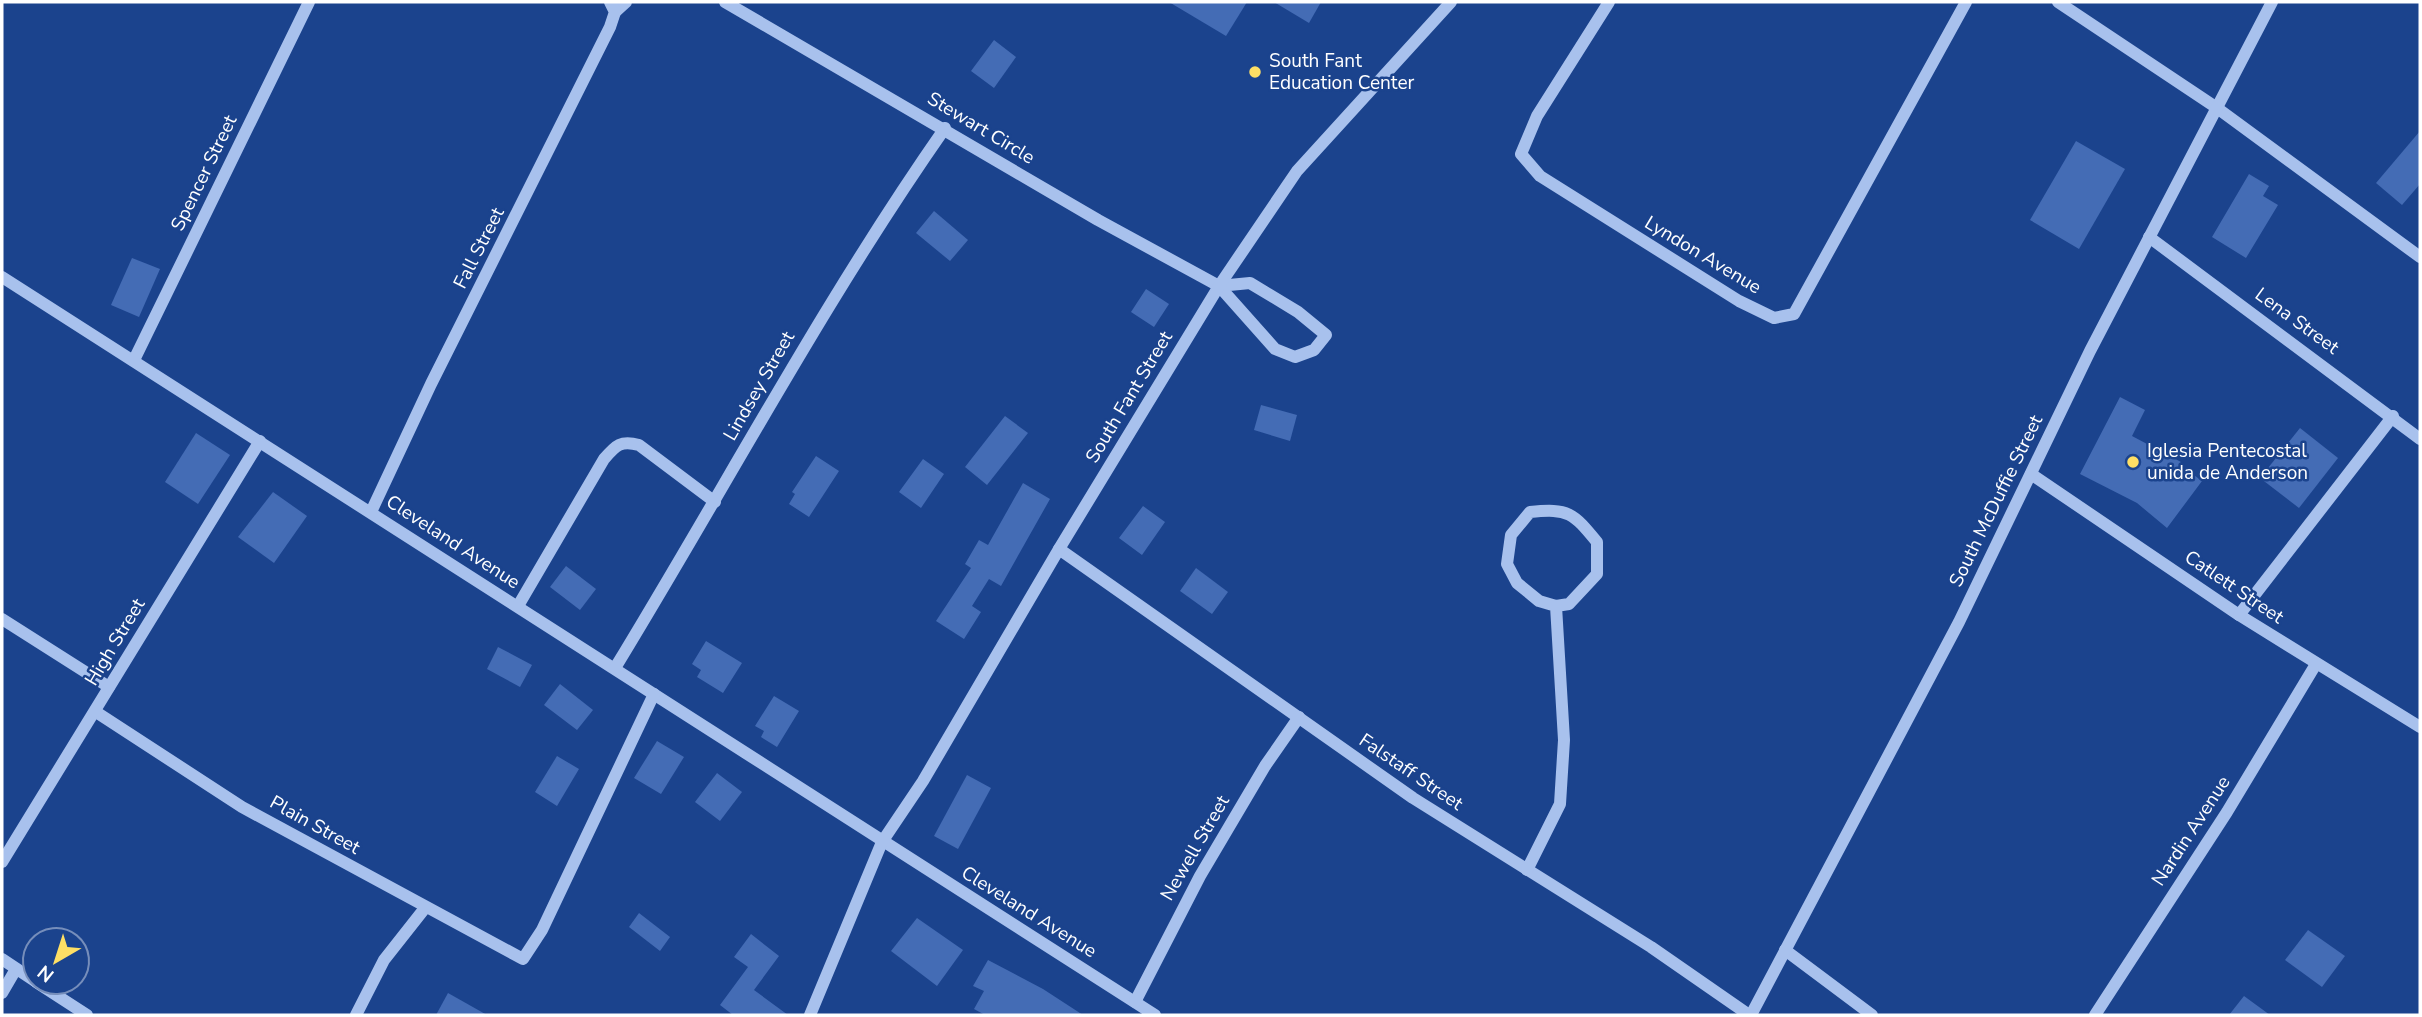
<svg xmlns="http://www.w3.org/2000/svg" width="2422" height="1017" font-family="'Nunito Sans',sans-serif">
  <rect width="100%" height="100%" fill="#1b438d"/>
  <g fill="#446cb5">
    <polygon points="1169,2 1247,2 1226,36"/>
    <polygon points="1274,2 1321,2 1309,23"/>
    <polygon points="994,40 1016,57 994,88 971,71"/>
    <polygon points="2420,131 2420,184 2402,205 2376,183"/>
    <polygon points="2076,141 2125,169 2079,249 2030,220"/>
    <polygon points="2249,174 2269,186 2263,196 2278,205 2246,258 2212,237"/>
    <polygon points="934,211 968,240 950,261 916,233"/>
    <polygon points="132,258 160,269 139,317 111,305"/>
    <polygon points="1146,289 1169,304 1154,327 1131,312"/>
    <polygon points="2120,397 2145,410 2132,436 2181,462 2179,464 2202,481 2167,528 2137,503 2080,474"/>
    <polygon points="1261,405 1297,415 1290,441 1254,430"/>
    <polygon points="1005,416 1028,433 987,485 965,467"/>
    <polygon points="2300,428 2338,458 2299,508 2260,478"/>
    <polygon points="196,433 230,455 198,504 165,482"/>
    <polygon points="816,456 839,471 809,517 789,504 795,494 792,492"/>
    <polygon points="923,459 944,474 921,508 899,492"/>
    <polygon points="1023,483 1050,499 1001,586 989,579 972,606 981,612 964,639 936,621 971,568 965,564 979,540 988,545"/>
    <polygon points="273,492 307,516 274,563 238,537"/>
    <polygon points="1143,506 1165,522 1142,555 1119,538"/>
    <polygon points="566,566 596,589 580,610 550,587"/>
    <polygon points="1196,568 1228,592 1212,614 1180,591"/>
    <polygon points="706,641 742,663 723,693 697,677 701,670 692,664"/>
    <polygon points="498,647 532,665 520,687 487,669"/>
    <polygon points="560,684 593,710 577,730 544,705"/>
    <polygon points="774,696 799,711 777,747 761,737 764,731 755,726"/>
    <polygon points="657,741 684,757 661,794 634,778"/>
    <polygon points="557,756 579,769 557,806 535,792"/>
    <polygon points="717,773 742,792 720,821 695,802"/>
    <polygon points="967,775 991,788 958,849 934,836"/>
    <polygon points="639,913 670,937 660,951 629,927"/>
    <polygon points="917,918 963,950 937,986 891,951"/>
    <polygon points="2308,930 2345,956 2322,987 2285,960"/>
    <polygon points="751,934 779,956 754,990 788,1015 733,1015 720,1005 748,967 734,957"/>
    <polygon points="988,960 1043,989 1083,1015 985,1015 974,1009 984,991 973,986"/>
    <polygon points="448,993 487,1015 436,1015"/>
    <polygon points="2244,996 2270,1015 2229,1015"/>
  </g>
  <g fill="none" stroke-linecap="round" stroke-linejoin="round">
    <g stroke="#a8c1ed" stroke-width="12">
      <polyline points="725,2 1098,220 1219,286 1275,349 1295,357 1314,350 1326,335 1298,312 1250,283 1219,286"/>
      <polyline points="1609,2 1537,116 1521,154 1540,176 1739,301 1774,318 1794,314 1966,2"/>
      <polyline points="2058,2 2217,108 2420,257"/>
      <polyline points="615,12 626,2"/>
      <polyline points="2149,237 2420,439"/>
      <polyline points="2,277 1155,1015"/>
      <polyline points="134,360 309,2"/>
      <polyline points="2031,474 2239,615 2420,727"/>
      <polyline points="371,512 431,384 610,27 615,12 610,2"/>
      <polyline points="1059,549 1413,798 1651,947 1749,1015"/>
      <path d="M518,606L604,459C616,445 621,440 639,445L715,502"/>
      <polyline points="2239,615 2393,416"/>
      <polyline points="2,619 109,687"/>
      <path d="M615,668C725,488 824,301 945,128"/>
      <polyline points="96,712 242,807 523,959 542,930 654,694"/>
      <polyline points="2,862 260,441"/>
      <path d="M1527,870L1560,804L1564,740L1556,606L1539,601L1517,583L1507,564L1511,535L1530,512C1569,508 1573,513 1597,542V574L1569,604L1556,606"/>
      <polyline points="1785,950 1872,1015"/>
      <polyline points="2,959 35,981"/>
      <polyline points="36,982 87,1015"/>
      <polyline points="2,993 16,969"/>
      <polyline points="1135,1002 1200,876 1265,766 1299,717"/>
      <polyline points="356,1015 384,960 425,908"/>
      <polyline points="810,1015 882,842 923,781 1059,549 1219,286 1297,171 1451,2"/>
      <polyline points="1751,1015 1959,622 2090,351 2272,2"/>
      <polyline points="2095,1015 2227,812 2316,664"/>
    </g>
  </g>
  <g fill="#fedf65" stroke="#1b438d" stroke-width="2.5">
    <circle cx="1255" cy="72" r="7"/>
    <circle cx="2133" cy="462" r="7"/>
  </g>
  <g text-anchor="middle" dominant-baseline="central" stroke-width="5" stroke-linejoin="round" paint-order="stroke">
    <g font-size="19" fill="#fff" stroke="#1b438d" text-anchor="start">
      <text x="1269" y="61">South Fant<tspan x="1269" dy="22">Education Center</tspan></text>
      <text x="2147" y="451">Iglesia Pentecostal<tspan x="2147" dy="22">unida de Anderson</tspan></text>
    </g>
    <g font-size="19" fill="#fff" stroke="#1b438d">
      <text transform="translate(981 128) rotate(31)">Stewart Circle</text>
      <text transform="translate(204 173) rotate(-64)">Spencer Street</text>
      <text transform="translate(479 248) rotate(-63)">Fall Street</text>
      <text transform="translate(1703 255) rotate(31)">Lyndon Avenue</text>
      <text transform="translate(2297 321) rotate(36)">Lena Street</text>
      <text transform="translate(759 386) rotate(-60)">Lindsey Street</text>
      <text transform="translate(1129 397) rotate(-59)">South Fant Street</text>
      <text transform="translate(1996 501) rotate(-64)">South McDuffie Street</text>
      <text transform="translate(453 542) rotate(33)">Cleveland Avenue</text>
      <text transform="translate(2234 587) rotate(34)">Catlett Street</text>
      <text transform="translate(115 642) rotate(-59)">High Street</text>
      <text transform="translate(1411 772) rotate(34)">Falstaff Street</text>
      <text transform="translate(315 825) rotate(29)">Plain Street</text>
      <text transform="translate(2191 831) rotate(-57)">Nardin Avenue</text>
      <text transform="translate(1195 848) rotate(-60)">Newell Street</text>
      <text transform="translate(1029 912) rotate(32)">Cleveland Avenue</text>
    </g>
  </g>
  <rect width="2422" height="1017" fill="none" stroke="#ffffff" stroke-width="7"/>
  <g transform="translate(56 961) rotate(219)"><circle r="33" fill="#1b438d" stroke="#768ebb" stroke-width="2"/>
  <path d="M0-5L12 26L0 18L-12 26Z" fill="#fedf65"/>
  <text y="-10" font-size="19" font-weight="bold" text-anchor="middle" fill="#ffffff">N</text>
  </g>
</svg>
